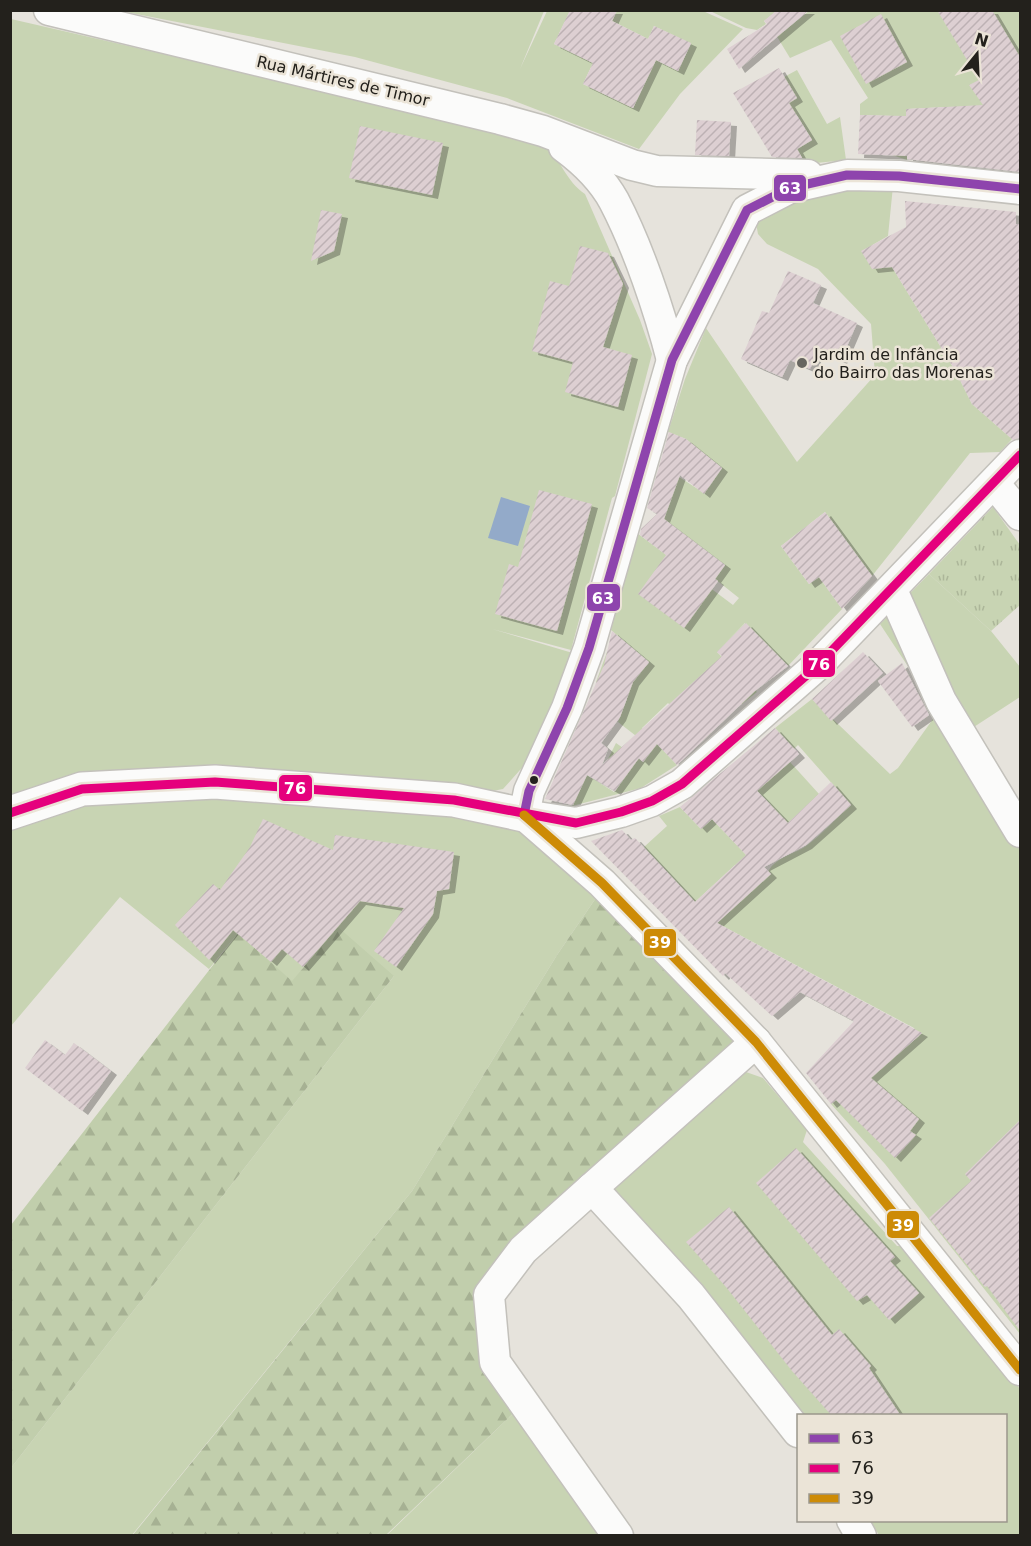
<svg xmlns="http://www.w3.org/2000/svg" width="1031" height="1546" font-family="'DejaVu Sans',sans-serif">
  <defs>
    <pattern id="forest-firs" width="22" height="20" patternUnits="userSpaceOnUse" patternTransform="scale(1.5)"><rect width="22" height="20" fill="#c1ceac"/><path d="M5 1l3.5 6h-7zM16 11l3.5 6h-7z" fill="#a6b193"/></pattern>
    <pattern id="park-tufts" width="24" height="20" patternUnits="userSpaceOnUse" patternTransform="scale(1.5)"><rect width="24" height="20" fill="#c8d4b3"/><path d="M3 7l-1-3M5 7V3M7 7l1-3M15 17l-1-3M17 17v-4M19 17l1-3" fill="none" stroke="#acb699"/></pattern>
    <pattern id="building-hatch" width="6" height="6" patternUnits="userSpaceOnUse" patternTransform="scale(1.5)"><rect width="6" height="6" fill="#ddcfd2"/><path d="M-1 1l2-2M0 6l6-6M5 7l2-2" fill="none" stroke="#bdb1b4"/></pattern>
    <filter id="shadow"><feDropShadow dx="6" dy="4" stdDeviation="0" flood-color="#0004"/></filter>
  </defs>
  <rect width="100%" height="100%" fill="#e6e3dc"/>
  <g fill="#c8d4b3">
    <polygon points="121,11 544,11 520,69 547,11 570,11 554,44 593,63 583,84 633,108 656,60 678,71 691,44 654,26 648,39 612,21 617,11 703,11 743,29 680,94 639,149 507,98 355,57"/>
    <polygon points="710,11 777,11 764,21 766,24 757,30 746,28"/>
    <polygon points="809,11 1020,11 1020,131 997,127 946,107 907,109 907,160 892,155 893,116 860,115 860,104 868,98 831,40 790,58 776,35 783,32"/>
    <path d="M11,19L546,142C560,160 566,181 585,194L640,320L652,354L615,496L612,498L571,650L492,629L576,654L528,761L503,789L487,792L506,816L600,892L557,955L412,1191L132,1535H11V1468L394,976L292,982L238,933L209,969L120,897L11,1026Z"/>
    <polygon points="797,70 827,124 840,117 846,160 806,164 797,149 812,140 797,115 770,114 784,77"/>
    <polygon points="893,186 888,236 862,251 892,267 956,372 972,404 1012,439 1000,452 970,453 872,576 825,512 781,546 809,584 819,577 842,609 788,666 745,623 717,652 757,692 742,704 709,669 678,697 711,733 703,740 668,703 642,728 677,765 641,788 572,806 587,775 614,792 628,772 607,761 616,743 643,762 653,749 618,722 627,699 596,682 607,652 638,675 649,663 611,630 637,533 733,605 739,598 715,579 725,565 664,519 676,475 704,493 722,468 686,439 668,432 685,379 706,328 797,462 875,375 871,324 818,269 767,244 758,234 756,223 761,211 791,191"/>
    <path d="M929,574L991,631L1020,667V697L960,736L1020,804V1334L885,1164L831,1104L890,1049L897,1055L919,1036L914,1028L717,923L756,887L735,865L695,902L644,847L667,826L659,816L680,807L701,829L712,819L767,877C769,859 793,855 806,846C822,835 836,818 851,805L798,745L794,749L775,728L812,699L890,774L898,768L938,712L880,624Z"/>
    <polygon points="790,762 819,794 775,835 771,805 732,765 776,774"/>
    <polygon points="746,1072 763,1078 807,1130 803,1142 897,1246 907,1246 1020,1389 1020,1535 879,1535 870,1521 1006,1520 1006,1416 802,1415 599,1188"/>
    <polygon points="524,1403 618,1536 386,1536"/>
  </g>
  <g fill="url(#forest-firs)">
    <polygon points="600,892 749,1041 489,1295 524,1403 386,1535 132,1536 412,1191 557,955"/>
    <polygon points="338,927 394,976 11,1468 11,1225 238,933 292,981"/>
  </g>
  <polygon fill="url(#park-tufts)" points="993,507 1020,545 1020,605 991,631 929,574"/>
  <polygon fill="#93aac9" points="501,497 530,506 518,546 488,538"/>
  <g fill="url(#building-hatch)" filter="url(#shadow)">
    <polygon points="570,10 617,10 612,21 648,39 654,26 691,43 678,71 656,60 633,108 583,84 593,63 554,44"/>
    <polygon points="777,10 809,10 739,69 727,49 767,24 764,21"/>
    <polygon points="937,10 992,10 1020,57 1020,172 907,159 907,156 858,154 860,115 906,116 906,109 983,105 969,85 979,80"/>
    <polygon points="881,14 907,62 866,84 840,36"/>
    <polygon points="779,68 797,98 789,103 812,140 797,149 802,158 772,157 733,93"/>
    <polygon points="697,120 731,122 729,156 695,155"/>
    <polygon points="360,126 443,143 432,195 349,178"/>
    <polygon points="905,201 1016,212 1016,224 1020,224 1020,438 1013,440 972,404 956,372 892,267 872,269 861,251 906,227"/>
    <polygon points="321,210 342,214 334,251 311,261"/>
    <polygon points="580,246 608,253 623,284 603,347 632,355 618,407 565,392 573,362 532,351 550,281 569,286"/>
    <polygon points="788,271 821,285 813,303 857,323 841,360 819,350 810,369 790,360 782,377 741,359 762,311 769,313"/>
    <polygon points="669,432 686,439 722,468 704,494 680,475 664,519 725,565 715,579 718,581 684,628 638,594 666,555 640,535 641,529 657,514 647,508"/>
    <polygon points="539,490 592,504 557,631 495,614 509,564 518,567"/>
    <polygon points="825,512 872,576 842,609 819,577 809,584 781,546"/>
    <polygon points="746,623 788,666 756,690 677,765 657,744 643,762 639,758 615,791 587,775 573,805 545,799 604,665 612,631 649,662 633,682 620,717 601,743 608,749 602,765 722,656 717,652"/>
    <polygon points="863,652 883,673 831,721 812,699"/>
    <polygon points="902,663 929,715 912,727 878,681"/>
    <polygon points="775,728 799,754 757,791 788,823 831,782 851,805 806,845 764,867 771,874 717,923 922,1033 871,1078 919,1119 910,1131 916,1135 895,1158 836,1100 831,1104 806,1073 854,1021 800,992 772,1016 725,973 723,976 591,841 622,830 631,840 635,838 695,902 746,855 712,819 701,829 680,807"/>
    <polygon points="263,819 333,850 335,835 454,852 449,889 437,891 433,914 396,967 374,951 404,908 360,901 303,967 282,949 271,962 233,930 209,960 175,925 213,884 220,890 250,847"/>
    <polygon points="45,1040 65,1055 74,1043 111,1071 82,1111 25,1068"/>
    <polygon points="1020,1120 1020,1331 987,1286 985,1287 929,1218 971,1181 965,1174"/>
    <polygon points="796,1148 895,1257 890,1261 919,1293 889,1320 867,1295 857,1301 756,1183"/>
    <polygon points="729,1207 832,1335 839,1329 871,1366 869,1368 901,1416 832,1416 792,1371 726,1287 686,1242"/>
  </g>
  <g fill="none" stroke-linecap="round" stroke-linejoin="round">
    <defs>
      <g id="street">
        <polyline points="49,10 500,119 543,131 632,165 657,171 808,175"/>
        <path d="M564,147C583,161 602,179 614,201C638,247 659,309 672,360"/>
        <polyline points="994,483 1020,515"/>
        <polyline points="892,590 941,701 1020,832"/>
        <polyline points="524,815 529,791 567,708 589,648 672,360 747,210 790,188 847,175 899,176 1020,189"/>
        <polyline points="524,815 602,883 756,1042 1020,1370"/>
        <polyline points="524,815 576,823 621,812 652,801 682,784 820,663 1020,455"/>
        <polyline points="756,1042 592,1188 691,1296 798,1432"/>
        <polyline points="592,1188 523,1250 489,1295 495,1362 618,1536"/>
        <polyline points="852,1520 861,1536"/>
      </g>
      <polyline id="secondary" points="10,813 82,789 215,782 454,800 524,815"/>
    </defs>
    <use href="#street" stroke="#c3c1bb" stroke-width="33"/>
    <use href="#secondary" stroke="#c3c1bb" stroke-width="36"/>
    <use href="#street" stroke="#fbfbfa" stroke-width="30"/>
    <use href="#secondary" stroke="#fbfbfa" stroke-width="33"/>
    <defs>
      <polyline id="bus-1" points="524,815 529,791 567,708 589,648 672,360 747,210 790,188 847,175 899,176 1020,189"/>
      <polyline id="bus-2" points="10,813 82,789 215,782 454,800 576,823 621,812 652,801 682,784 816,667 1020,455"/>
      <polyline id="bus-3" points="524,815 602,883 756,1042 1020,1370"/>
    </defs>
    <use href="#bus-1" stroke="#ebe4d7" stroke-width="14"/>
    <use href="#bus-2" stroke="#ebe4d7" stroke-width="14"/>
    <use href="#bus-3" stroke="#ebe4d7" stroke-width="14"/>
    <use href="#bus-1" stroke="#8e44ad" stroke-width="9"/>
    <use href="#bus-2" stroke="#e5007d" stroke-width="9"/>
    <use href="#bus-3" stroke="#cd8b06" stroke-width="9"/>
  </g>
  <circle fill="#67655f" stroke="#ebe4d7" stroke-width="2" cx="802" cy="363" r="6"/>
  <circle fill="#23211c" stroke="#ebe4d7" stroke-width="2" cx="534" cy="780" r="5"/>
  <g text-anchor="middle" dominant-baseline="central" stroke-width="5" stroke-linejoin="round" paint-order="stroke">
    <g font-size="16" fill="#23211c" stroke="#ebe4d7">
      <text transform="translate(343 81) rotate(13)">Rua Mártires de Timor</text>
    </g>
    <g font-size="16" fill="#23211c" stroke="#ebe4d7" text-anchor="start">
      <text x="814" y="354">Jardim de Infância<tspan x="814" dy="18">do Bairro das Morenas</tspan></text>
    </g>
  </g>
  <g stroke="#ebe4d7" stroke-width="2">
    <rect x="773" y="174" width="34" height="28" rx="6" fill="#8e44ad"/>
    <rect x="586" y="583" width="35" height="29" rx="6" fill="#8e44ad"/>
    <rect x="802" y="649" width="34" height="29" rx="6" fill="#e5007d"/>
    <rect x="278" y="774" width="35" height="28" rx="6" fill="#e5007d"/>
    <rect x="643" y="928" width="34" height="29" rx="6" fill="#cd8b06"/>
    <rect x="886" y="1210" width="34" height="29" rx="6" fill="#cd8b06"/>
  </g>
  <g font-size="16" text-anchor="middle" font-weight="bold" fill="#fff">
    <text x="790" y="194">63</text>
    <text x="603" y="604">63</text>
    <text x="819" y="670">76</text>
    <text x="295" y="794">76</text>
    <text x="660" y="948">39</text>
    <text x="903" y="1231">39</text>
  </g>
  <rect width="1031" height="1546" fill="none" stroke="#23211c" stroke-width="24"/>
  <rect x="797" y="1414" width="210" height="108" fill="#ebe4d7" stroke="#9b968c" stroke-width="1.5"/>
  <rect x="809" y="1434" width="30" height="9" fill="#8e44ad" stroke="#9b968c" stroke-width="1.5"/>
  <text x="851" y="1444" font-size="18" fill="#23211c">63</text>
  <rect x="809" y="1464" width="30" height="9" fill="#e5007d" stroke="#9b968c" stroke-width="1.5"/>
  <text x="851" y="1474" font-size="18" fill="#23211c">76</text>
  <rect x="809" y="1494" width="30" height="9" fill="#cd8b06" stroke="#9b968c" stroke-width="1.5"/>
  <text x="851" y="1504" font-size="18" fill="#23211c">39</text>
  <g transform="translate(977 54) rotate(18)" stroke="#ebe4d7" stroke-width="4.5" paint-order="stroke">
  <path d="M0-4.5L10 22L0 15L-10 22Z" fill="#23211c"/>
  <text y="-9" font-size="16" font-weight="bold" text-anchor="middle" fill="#23211c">N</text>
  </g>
</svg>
